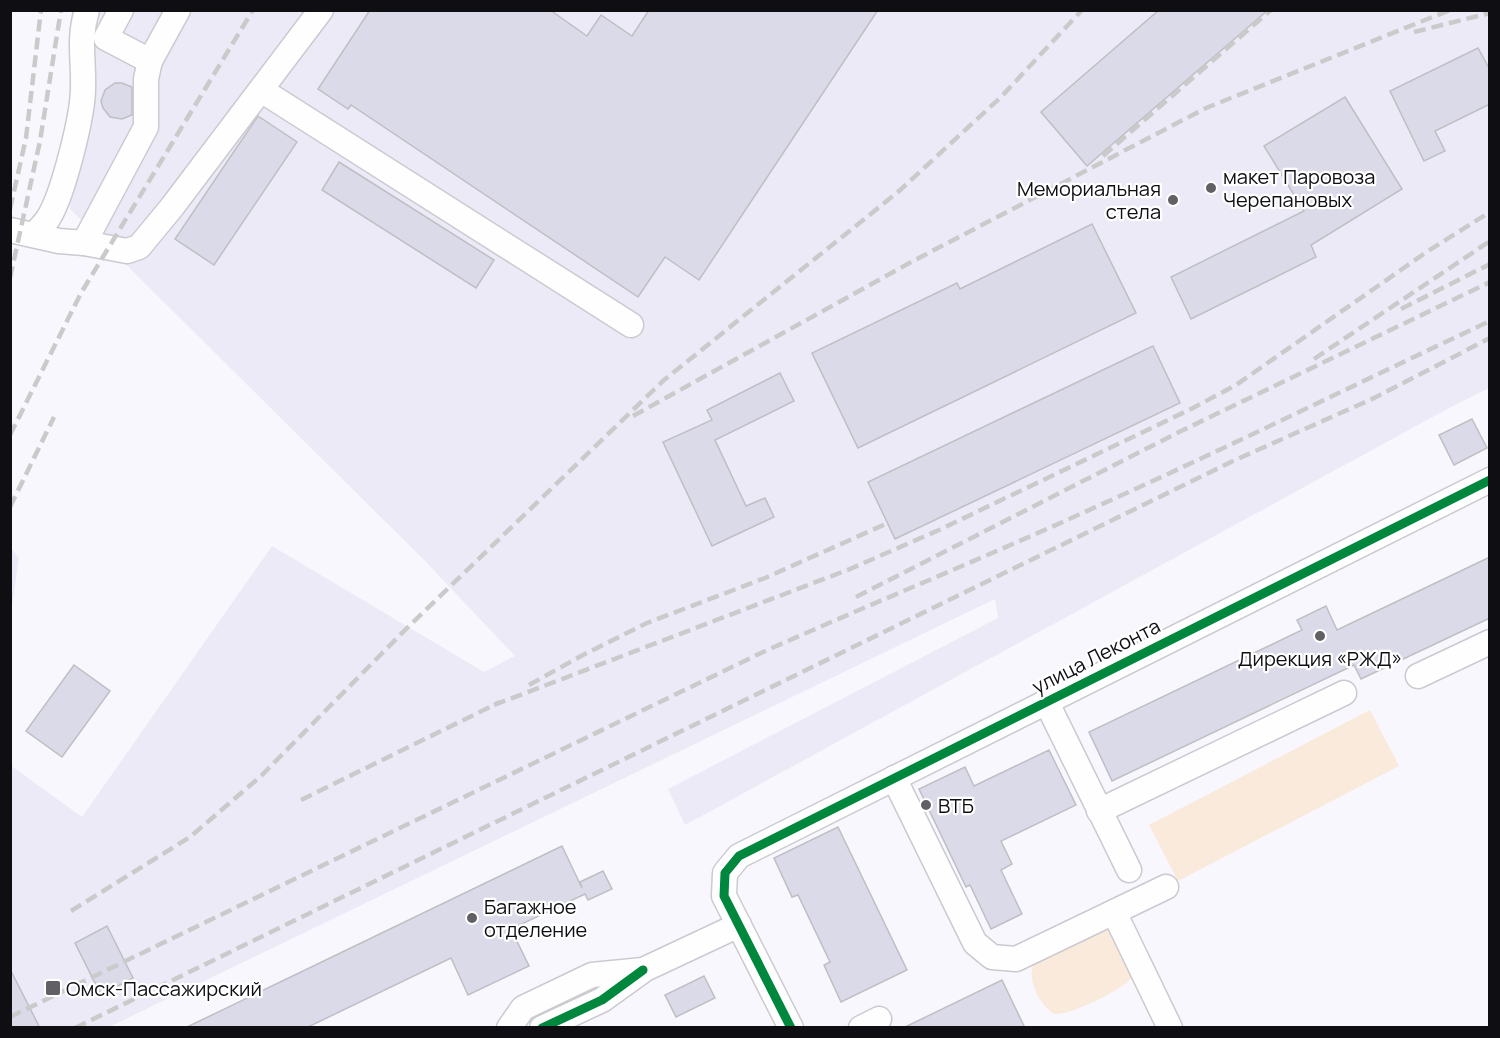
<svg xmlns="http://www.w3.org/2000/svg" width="1500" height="1038" font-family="Manrope,sans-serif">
  <rect width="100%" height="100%" fill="#f8f7fd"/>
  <g fill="#eceaf7">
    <polygon points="84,11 1489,11 1489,388 1451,407 685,825 668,789 998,618 995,599 109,1027 11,1027 10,765 82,817 272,546 484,672 515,656 425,561 70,209"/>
    <polygon points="11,548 19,558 11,613"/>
  </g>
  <g fill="#faeadb">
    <polygon points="1370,710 1399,766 1178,881 1149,825"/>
    <path d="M1104,927L1111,929L1133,976C1125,989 1069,1016 1054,1014C1039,1005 1025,976 1035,961Z"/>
  </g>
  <g fill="#dbdae9" stroke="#bfbec3" stroke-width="1.5">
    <polygon points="370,10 550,10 587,36 601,15 632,36 649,10 878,10 699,280 665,257 638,297 351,105 348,109 318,89"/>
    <polygon points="1159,10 1268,10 1087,166 1041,112"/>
    <polygon points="1478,48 1490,70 1490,104 1435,131 1445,151 1424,161 1390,91"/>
    <polygon points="115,83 122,83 132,87 132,115 122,119 110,117 103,108 101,101 105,90"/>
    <polygon points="1345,97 1402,189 1311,245 1316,257 1191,319 1171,277 1304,211 1264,146"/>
    <polygon points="258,116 297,142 214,265 175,239"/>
    <polygon points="339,162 494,260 476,288 322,190"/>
    <polygon points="1092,224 1136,313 858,448 812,353 957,283 960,289"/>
    <polygon points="1153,346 1180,403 895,539 868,482"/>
    <polygon points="780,373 794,401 715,440 746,506 765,498 774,517 712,546 663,442 712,420 707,410"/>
    <polygon points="1472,419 1487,448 1454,465 1439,435"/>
    <polygon points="1490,557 1490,618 1361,679 1354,665 1112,781 1089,732 1302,630 1297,620 1326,606 1337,630"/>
    <polygon points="74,665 110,691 62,757 26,731"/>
    <polygon points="1049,750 1076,805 1001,841 1012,864 1001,870 1022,914 991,929 970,885 966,887 919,789 965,767 974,786"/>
    <polygon points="838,827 907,970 841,1002 824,965 830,962 798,895 792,897 774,858"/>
    <polygon points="562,846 582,888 580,882 603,871 612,889 588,900 585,894 511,929 529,966 468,995 451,958 306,1028 185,1028"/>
    <polygon points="107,926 133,978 101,995 75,943"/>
    <polygon points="10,969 40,1028 10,1028"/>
    <polygon points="704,976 715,998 676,1017 665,995"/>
    <polygon points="1002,980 1025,1028 903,1028"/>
  </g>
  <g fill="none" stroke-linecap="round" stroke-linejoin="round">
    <defs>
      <g id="minor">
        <polyline points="121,10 106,38 150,61"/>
        <polyline points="261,90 631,325"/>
        <polyline points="10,230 59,241 84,243 146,127 146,79 150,61 178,10"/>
        <path d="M34,235C39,229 45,224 49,217C63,194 83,116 83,88C84,59 78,40 87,10"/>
        <polyline points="84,243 127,251 139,247 172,207 321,10"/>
        <polyline points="1418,676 1490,642"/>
        <polyline points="1046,701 1129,870"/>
        <polyline points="894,778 975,943 992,957 1016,959 1166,887"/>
        <polyline points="1099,811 1344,693"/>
        <polyline points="1114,912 1170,1028"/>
        <polyline points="509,1028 523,1008 592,975 643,970 739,925"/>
        <polyline points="542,1028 602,1000 641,972"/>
        <polyline points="791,1028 724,896 725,873 739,856 1490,480"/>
        <polyline points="861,1028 879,1019"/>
      </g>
    </defs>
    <use href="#minor" stroke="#cbcad0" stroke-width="27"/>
    <use href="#minor" stroke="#fefeff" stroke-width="24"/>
    <g stroke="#cacacb" stroke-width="4.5" stroke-dasharray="12 6" stroke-linecap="butt">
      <polyline points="1414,32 1490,13"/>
      <polyline points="1103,156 1271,10"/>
      <polyline points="10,209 26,138 41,10"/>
      <polyline points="10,278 40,141 61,10"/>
      <polyline points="1401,309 1490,264"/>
      <polyline points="1314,359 1490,241"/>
      <polyline points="633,416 915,260 1206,108 1450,10"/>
      <polyline points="10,435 81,293 253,10"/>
      <polyline points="10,507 54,417"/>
      <polyline points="856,597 1179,432 1490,282"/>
      <polyline points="529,685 581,656 647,623 765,578 888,523"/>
      <polyline points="494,705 850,569 939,530 1191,409 1236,385 1428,251 1490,212"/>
      <polyline points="301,800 500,702"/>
      <polyline points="71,911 190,837 261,776 404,631 664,380 898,192 1001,97 1082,10"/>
      <path d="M10,1017L763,652C875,602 989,556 1100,505C1231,446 1360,382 1490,321"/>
      <polyline points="75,1028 1233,461 1372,399 1490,338"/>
    </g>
    <defs>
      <g id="cycleway">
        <polyline points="542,1028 602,1000 643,970"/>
        <polyline points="791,1028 724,896 725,873 739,856 1490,480"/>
      </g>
    </defs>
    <use href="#cycleway" stroke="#fff" stroke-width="13"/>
    <use href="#cycleway" stroke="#00873e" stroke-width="9"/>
  </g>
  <g fill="#606065" stroke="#fff" stroke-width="2">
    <circle cx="1211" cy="188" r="6"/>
    <circle cx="1173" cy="200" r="6"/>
    <circle cx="1320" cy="636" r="6"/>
    <circle cx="926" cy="805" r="6"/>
    <circle cx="472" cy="918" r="6"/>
    <rect x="45" y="980" width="16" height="16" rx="3"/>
  </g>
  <g text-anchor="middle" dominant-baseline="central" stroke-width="4.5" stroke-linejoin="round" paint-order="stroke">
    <g font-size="20" fill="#0e0e13" stroke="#fff" text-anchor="start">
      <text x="1223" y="176">макет Паровоза<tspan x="1223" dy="23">Черепановых</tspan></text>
      <text x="1161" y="188" text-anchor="end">Мемориальная<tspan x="1161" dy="23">стела</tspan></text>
      <text x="1320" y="658" text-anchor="middle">Дирекция «РЖД»</text>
      <text x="938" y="805">ВТБ</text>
      <text x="484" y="906">Багажное<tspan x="484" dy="23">отделение</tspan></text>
      <text x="66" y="988">Омск-Пассажирский</text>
    </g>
    <g font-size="20" fill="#0e0e13" stroke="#fff">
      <text transform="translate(1096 656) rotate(-27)">улица Леконта</text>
    </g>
  </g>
  <rect width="1500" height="1038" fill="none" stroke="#0e0e13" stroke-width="24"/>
</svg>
